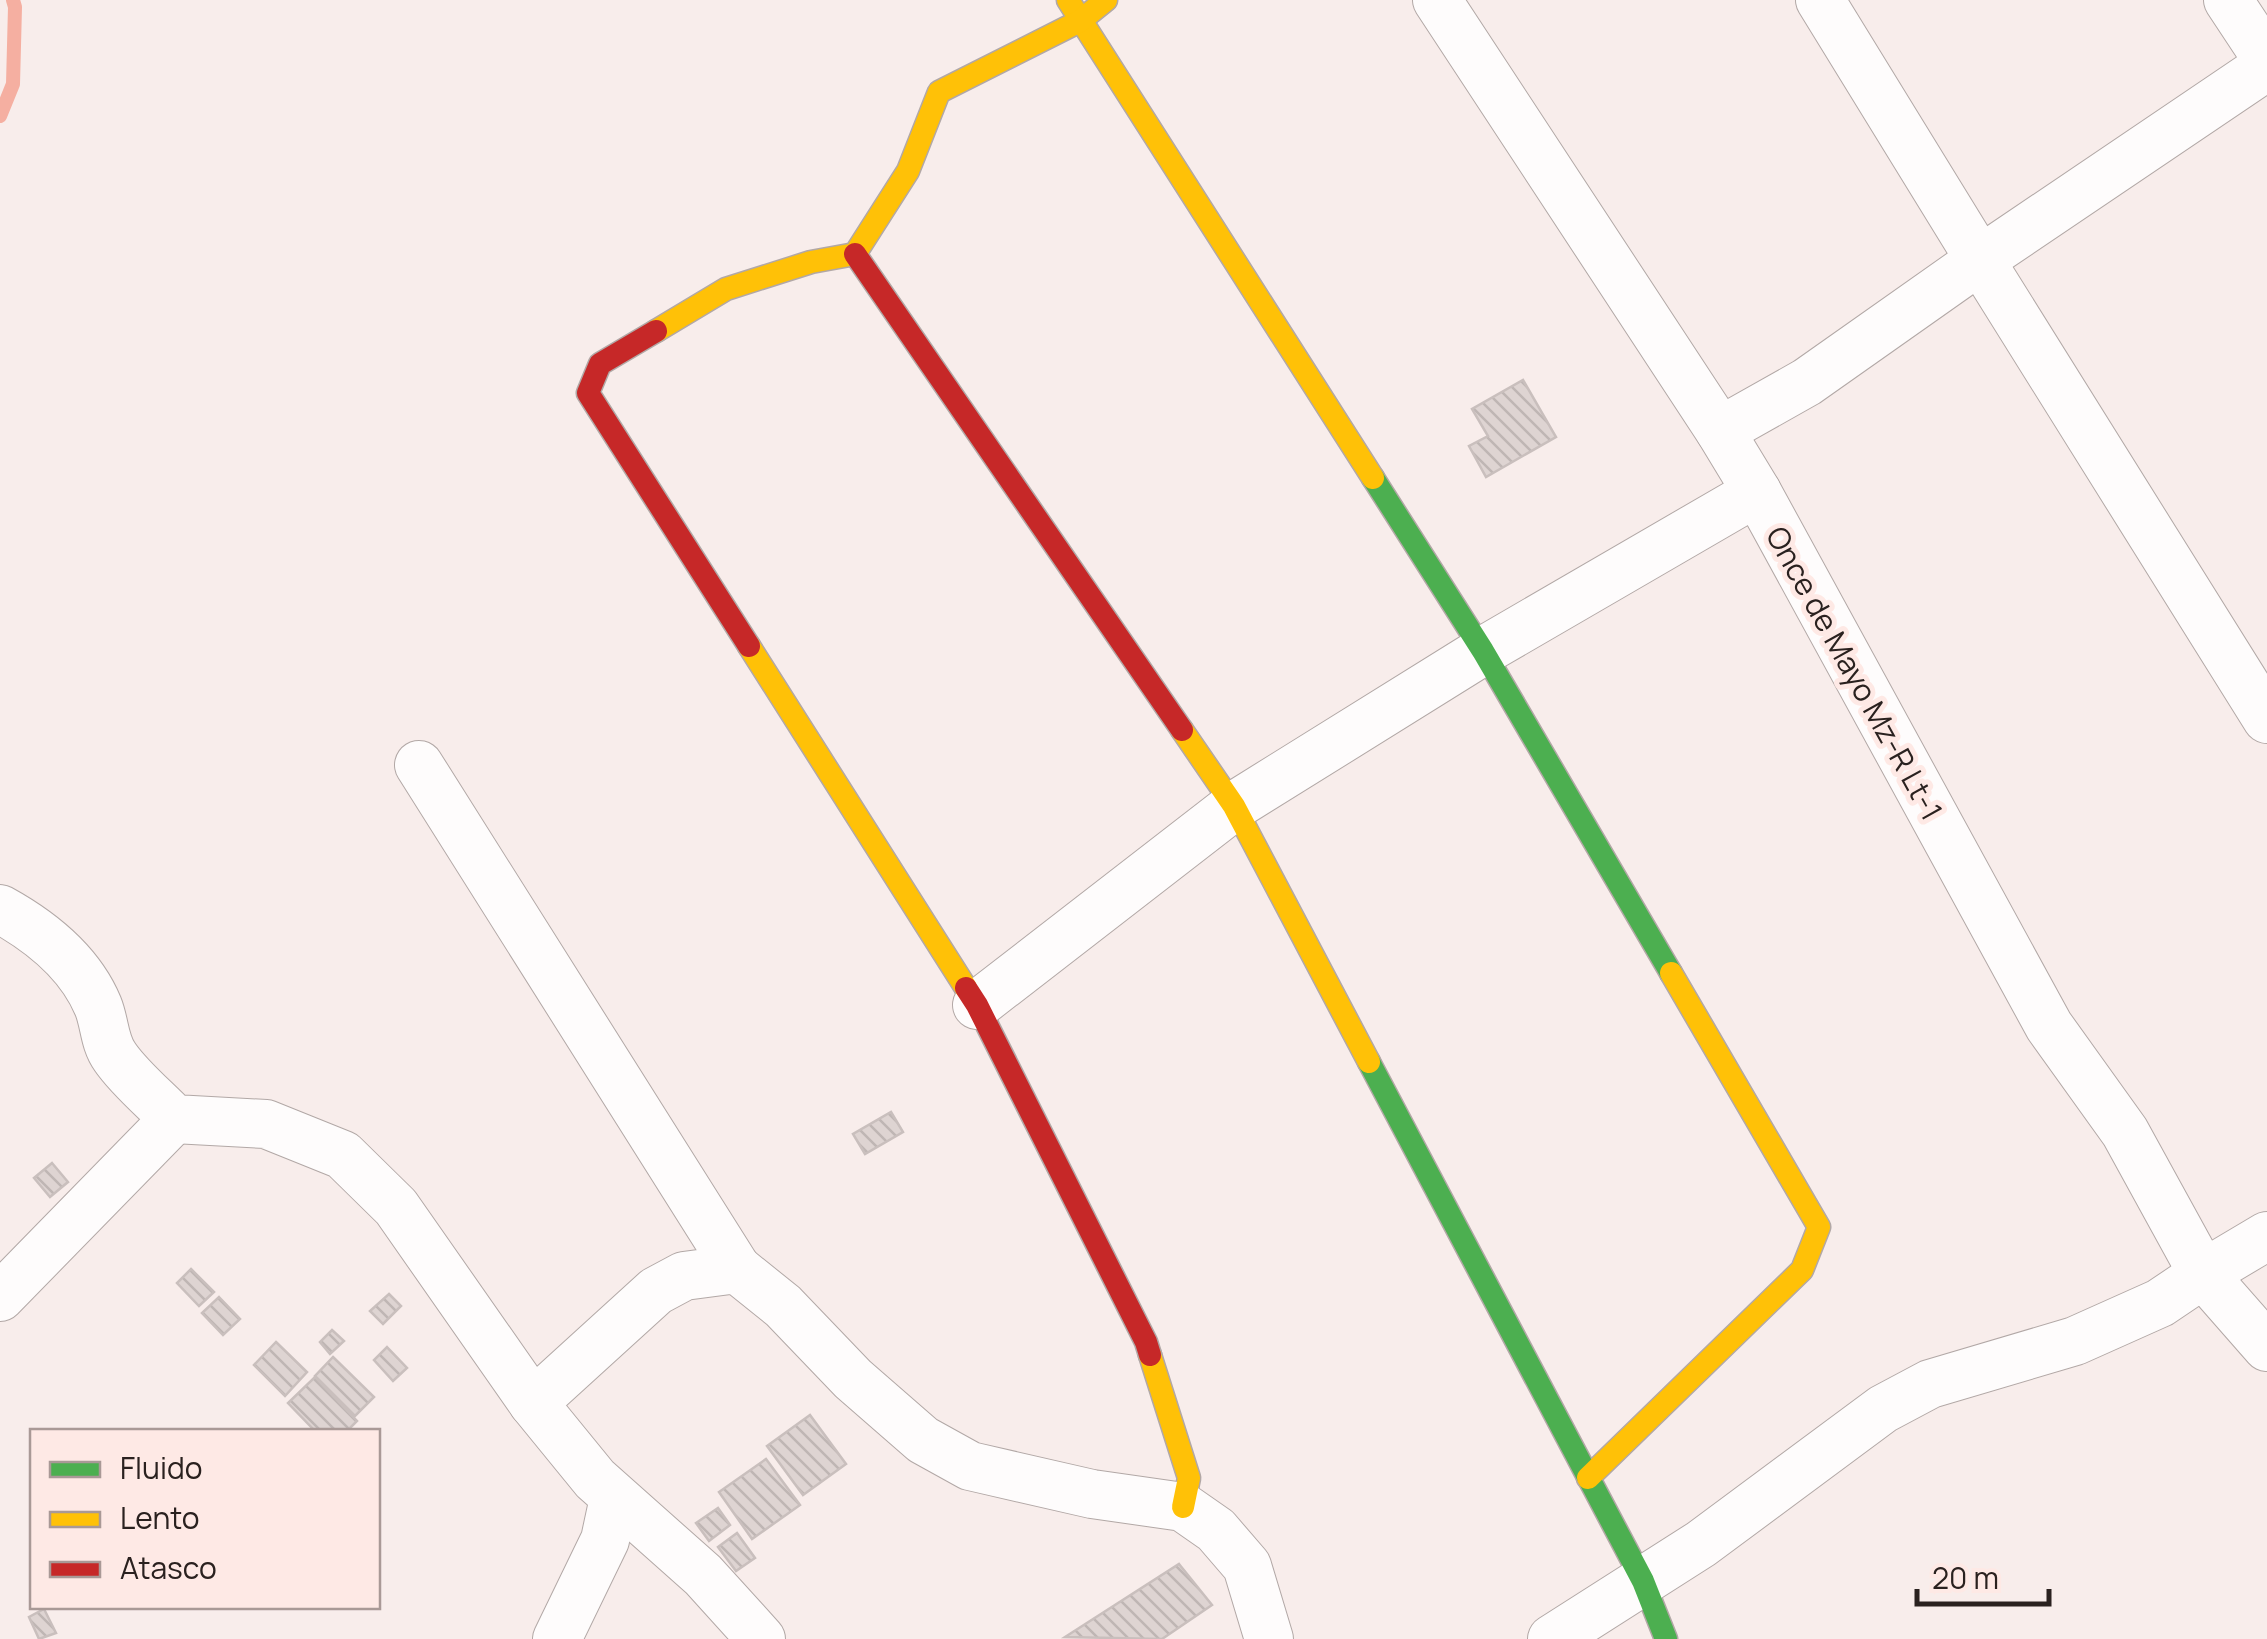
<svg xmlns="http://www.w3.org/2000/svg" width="2267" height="1639" font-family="Manrope,sans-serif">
  <defs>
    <pattern id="building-back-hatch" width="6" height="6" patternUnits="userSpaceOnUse" patternTransform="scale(2.5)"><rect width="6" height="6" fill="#ded4d2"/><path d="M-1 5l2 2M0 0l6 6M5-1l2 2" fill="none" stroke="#bfb6b4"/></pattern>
  </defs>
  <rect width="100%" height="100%" fill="#f8edeb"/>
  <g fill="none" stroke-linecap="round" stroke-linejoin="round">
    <polyline stroke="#f5afa1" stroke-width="14" points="0,116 13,84 15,7 13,0"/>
  </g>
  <g fill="url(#building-back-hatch)" stroke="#c9bfbd" stroke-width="2.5">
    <polygon points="1523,380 1556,437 1486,477 1469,446 1488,436 1472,409"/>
    <polygon points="891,1112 903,1132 865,1154 853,1134"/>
    <polygon points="52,1163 68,1182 50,1197 34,1178"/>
    <polygon points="191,1269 214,1292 199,1306 177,1283"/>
    <polygon points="389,1294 401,1306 383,1324 370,1311"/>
    <polygon points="219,1297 240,1319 223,1335 202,1313"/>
    <polygon points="332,1330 344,1341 330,1354 320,1342"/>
    <polygon points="276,1342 307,1372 285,1396 254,1365"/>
    <polygon points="387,1347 407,1368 393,1381 374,1360"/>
    <polygon points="333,1357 374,1397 355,1416 315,1376"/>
    <polygon points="315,1377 357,1421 346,1432 316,1432 288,1403"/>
    <polygon points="810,1415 846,1464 803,1495 767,1446"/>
    <polygon points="766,1459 800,1505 752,1539 719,1492"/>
    <polygon points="718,1508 730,1525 709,1541 696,1523"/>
    <polygon points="737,1533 755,1558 736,1571 718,1547"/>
    <polygon points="1179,1564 1212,1605 1162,1639 1065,1637"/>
    <polygon points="44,1609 56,1633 39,1639 29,1617"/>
  </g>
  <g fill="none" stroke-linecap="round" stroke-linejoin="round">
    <defs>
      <g id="street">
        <polyline points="1437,0 1720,431 1757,492 2049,1026 2125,1132 2203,1274 2267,1347"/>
        <polyline points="1820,0 1980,260 2267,719"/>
        <polyline points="2228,0 2267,59"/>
        <polyline points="1720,431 1807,382 1980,260 2267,66"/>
        <polyline points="419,765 737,1269"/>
        <path d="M0,909C40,931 80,963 98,1006C105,1023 104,1042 115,1057C130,1079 156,1100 174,1119L266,1124L343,1155L396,1207L533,1403L595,1479L703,1575L761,1639"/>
        <polyline points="977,1005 1234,806 1483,651 1757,492"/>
        <polyline points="0,1297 174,1119"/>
        <polyline points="533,1403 656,1291 684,1276 737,1269 783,1306 853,1379 923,1440 970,1466 1092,1494 1183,1507 1216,1530 1247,1566 1269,1639"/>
        <polyline points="557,1639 605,1540 614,1498"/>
        <polyline points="1552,1639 1701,1544 1883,1409 1930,1384 2075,1341 2160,1303 2203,1274 2267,1236"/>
      </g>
      <g id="fast">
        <polyline points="1373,478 1483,651 1671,973"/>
        <polyline points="1369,1062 1643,1581 1666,1639"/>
      </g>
      <g id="slow">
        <polyline points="1068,0 1373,478"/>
        <polyline points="656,331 726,289 811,262 855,254 908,171 939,92 1080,21 1106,0"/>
        <polyline points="749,646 966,988"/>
        <polyline points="1182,730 1234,806 1369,1062"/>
        <polyline points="1150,1355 1189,1478 1183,1507"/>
        <polyline points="1588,1478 1802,1270 1819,1227 1671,973"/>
      </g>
      <g id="jam">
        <polyline points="855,254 1182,730"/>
        <polyline points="656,331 600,364 588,393 749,646"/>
        <polyline points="966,988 977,1005 1146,1342 1150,1355"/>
      </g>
    </defs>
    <use href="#street" stroke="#b2a8a6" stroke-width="50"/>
    <use href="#fast" stroke="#b2a8a6" stroke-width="25"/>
    <use href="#slow" stroke="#b2a8a6" stroke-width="25"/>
    <use href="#jam" stroke="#b2a8a6" stroke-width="25"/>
    <use href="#street" stroke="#fefcfc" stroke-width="48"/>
    <use href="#fast" stroke="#4caf50" stroke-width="22"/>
    <use href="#slow" stroke="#ffc107" stroke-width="22"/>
    <use href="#jam" stroke="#c62828" stroke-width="22"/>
  </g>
  <g text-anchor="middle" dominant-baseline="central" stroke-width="10" stroke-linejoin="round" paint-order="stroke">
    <g font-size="30" fill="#2a211f" stroke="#fee9e5">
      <text transform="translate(1855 673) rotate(61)">Once de Mayo Mz-R Lt-1</text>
    </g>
  </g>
  <rect x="30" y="1429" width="350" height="180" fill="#fee9e5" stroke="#a99996" stroke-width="2.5"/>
  <rect x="50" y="1462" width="50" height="15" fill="#4caf50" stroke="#a99996" stroke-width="2.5"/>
  <text x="120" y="1479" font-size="30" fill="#2a211f">Fluido</text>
  <rect x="50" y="1512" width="50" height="15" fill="#ffc107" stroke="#a99996" stroke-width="2.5"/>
  <text x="120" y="1529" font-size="30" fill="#2a211f">Lento</text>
  <rect x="50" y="1562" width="50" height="15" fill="#c62828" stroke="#a99996" stroke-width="2.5"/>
  <text x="120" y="1579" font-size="30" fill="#2a211f">Atasco</text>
  <path d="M1917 1589v15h132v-15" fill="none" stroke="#2a211f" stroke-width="5"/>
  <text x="1932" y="1589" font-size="30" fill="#2a211f" stroke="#fee9e5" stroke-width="8" paint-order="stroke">20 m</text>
</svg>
